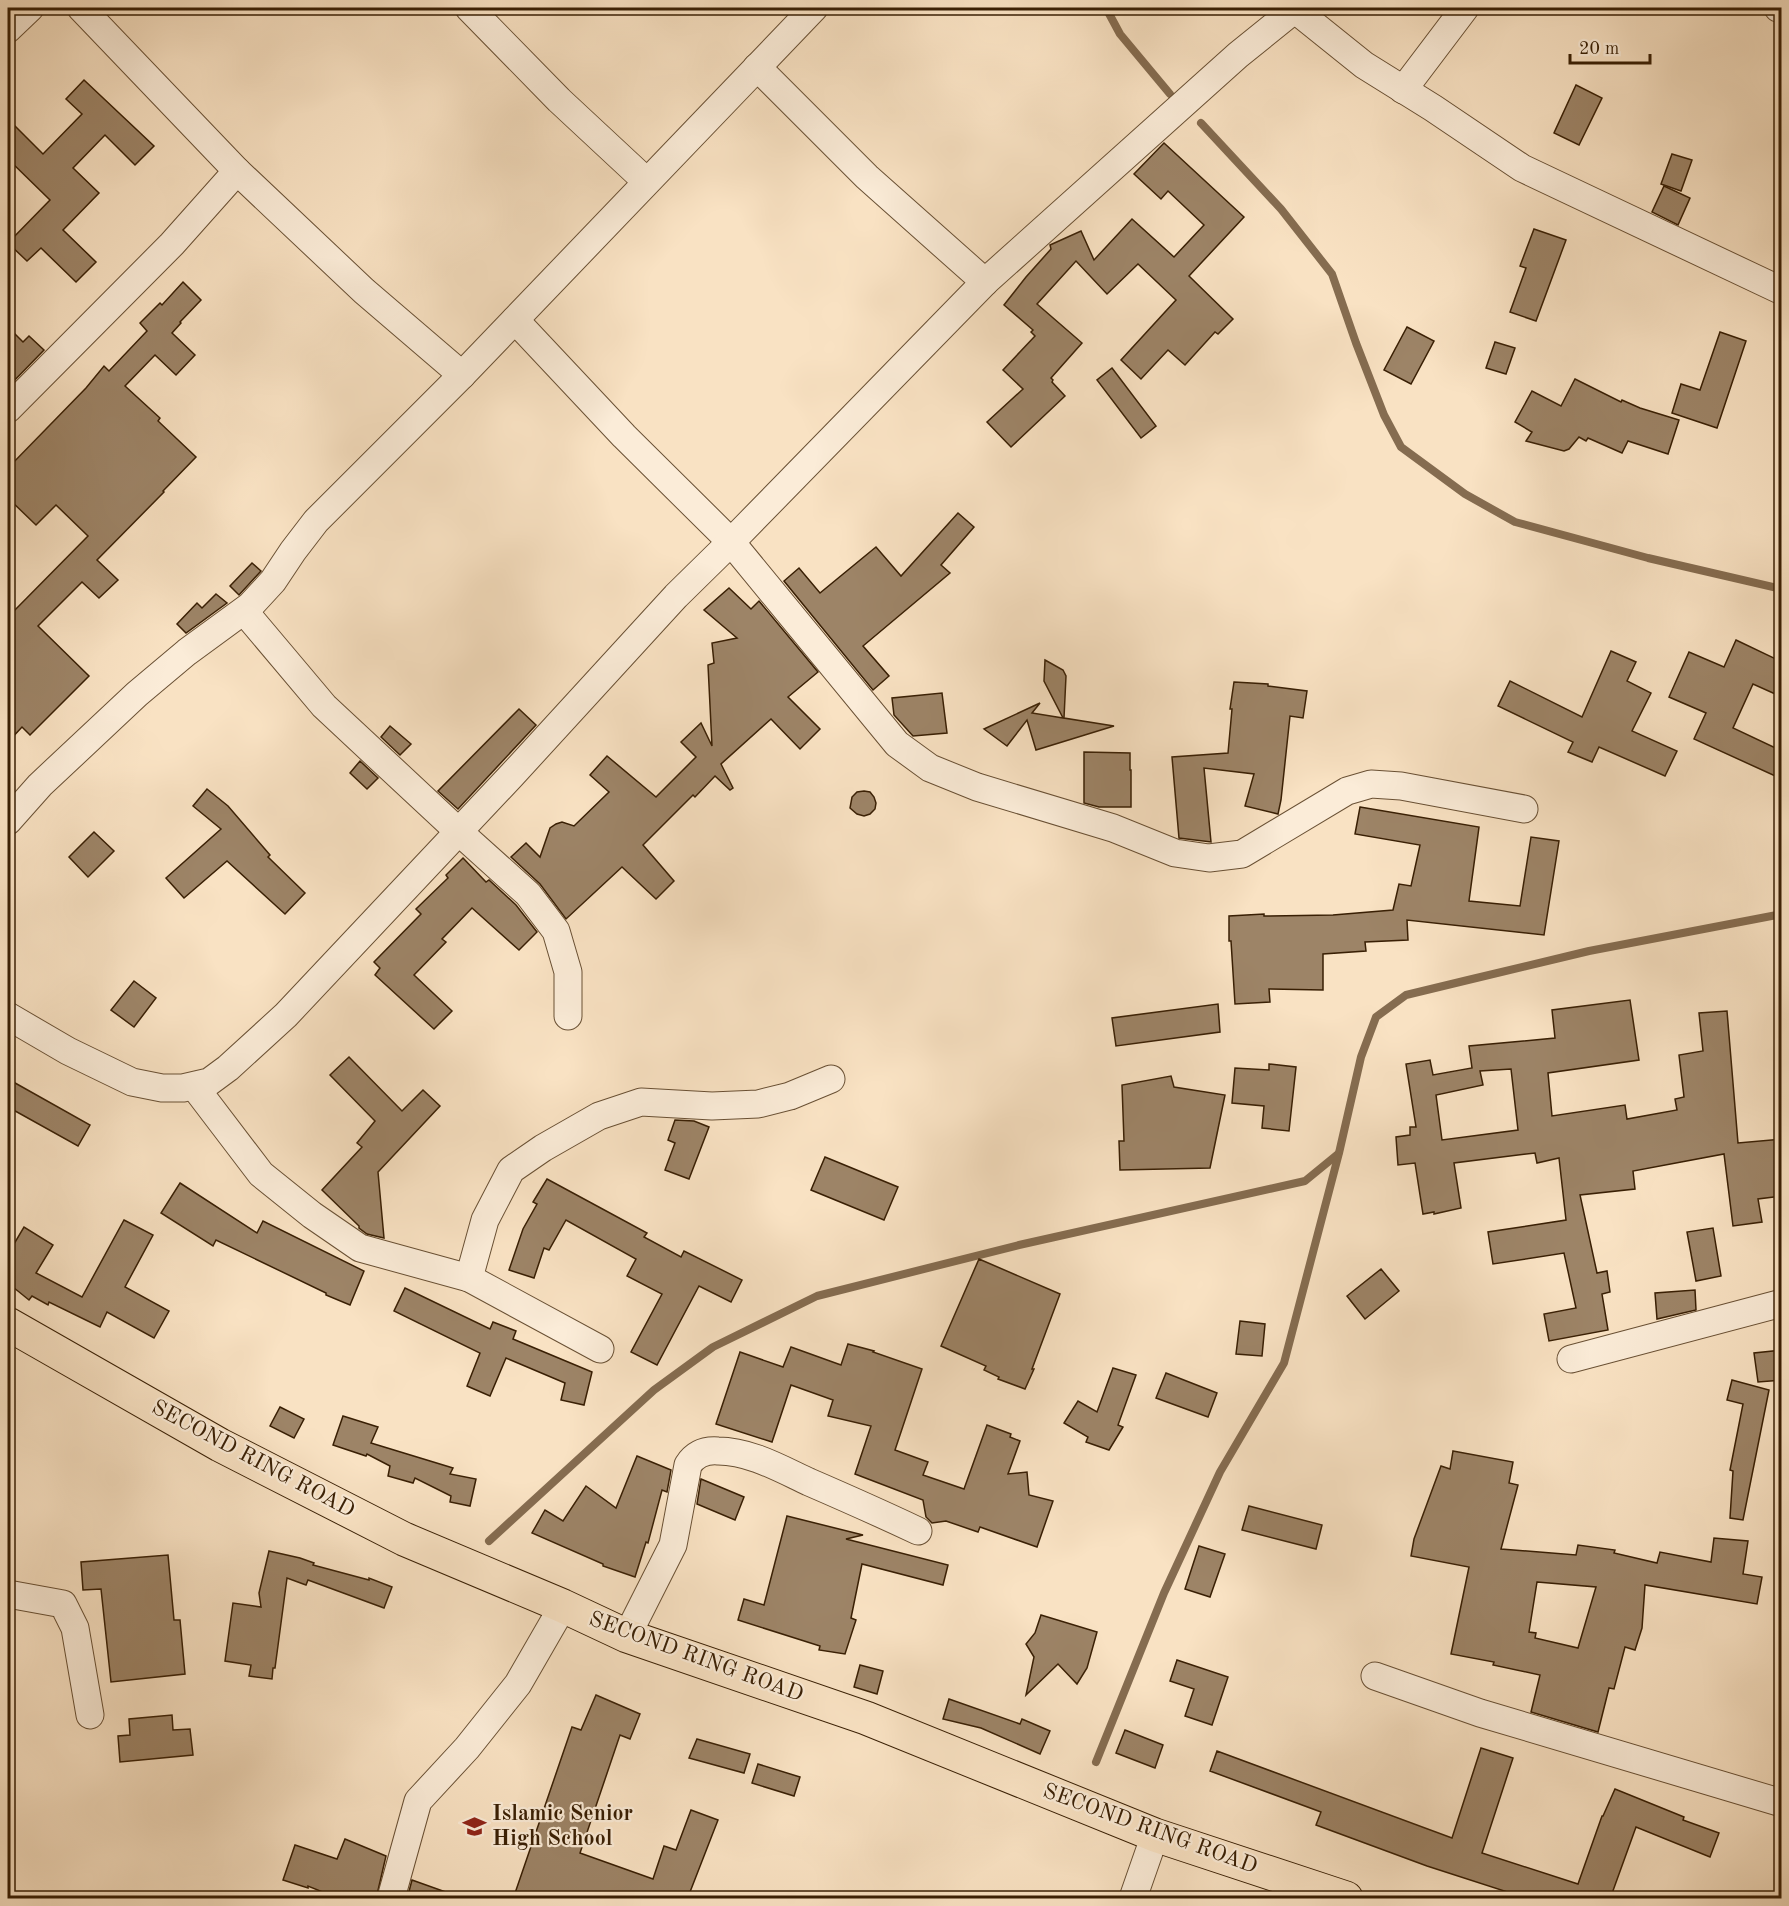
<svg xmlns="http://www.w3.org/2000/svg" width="1789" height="1906" font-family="'Old Standard TT',serif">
  <rect width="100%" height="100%" fill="#f9e2c3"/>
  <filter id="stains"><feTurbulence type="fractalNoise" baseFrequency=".00333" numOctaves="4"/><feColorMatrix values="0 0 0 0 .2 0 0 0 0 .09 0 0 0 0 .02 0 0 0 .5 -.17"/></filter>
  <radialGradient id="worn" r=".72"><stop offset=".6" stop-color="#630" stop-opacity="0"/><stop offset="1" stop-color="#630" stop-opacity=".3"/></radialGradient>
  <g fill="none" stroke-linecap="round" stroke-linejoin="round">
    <g stroke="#856c50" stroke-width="8">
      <polyline points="1106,8 1120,34 1170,94"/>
      <polyline points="1201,123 1281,209 1332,274 1356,343 1384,415 1401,447 1465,494 1515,522 1648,558 1782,589"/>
      <polyline points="489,1541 654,1390 713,1347 817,1296 1019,1245 1305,1181 1338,1154"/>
      <polyline points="1096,1762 1164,1593 1220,1472 1284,1363 1339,1153 1361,1057 1376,1017 1406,995 1468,980 1589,951 1782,914"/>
    </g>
  </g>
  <g fill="#9d8467" stroke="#391f04" stroke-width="1.5" fill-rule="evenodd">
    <polygon points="84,80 154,146 135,165 105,135 73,168 99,193 63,230 96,262 76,282 41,248 27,261 8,243 50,200 8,159 8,119 43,154 82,114 66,99"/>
    <polygon points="1576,85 1602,98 1579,145 1554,133"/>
    <polygon points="1164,143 1244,217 1189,276 1233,319 1218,334 1215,332 1185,365 1168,350 1141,379 1121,360 1176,300 1138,264 1107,294 1076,261 1037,304 1082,343 1051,378 1053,380 1052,382 1065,396 1011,447 987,422 1023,389 1003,370 1035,336 1031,332 1033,330 1004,305 1026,277 1051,249 1050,245 1081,231 1094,260 1132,219 1174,257 1204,225 1168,191 1161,199 1134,174"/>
    <polygon points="1672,154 1692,160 1681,191 1661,184"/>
    <polygon points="1664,186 1690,198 1678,225 1652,212"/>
    <polygon points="1534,229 1566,240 1536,321 1510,312 1526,268 1520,266"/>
    <polygon points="183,282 201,300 180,322 181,323 172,333 195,355 176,375 155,355 125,386 160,418 158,421 196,457 163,491 164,492 97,560 118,580 99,598 82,582 38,626 89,676 30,735 22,727 8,742 8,617 88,536 56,505 36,525 8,498 8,468 86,388 104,366 109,371 147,331 140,323 160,303 162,305"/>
    <polygon points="8,327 23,342 29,336 44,350 8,387"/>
    <polygon points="1407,327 1434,341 1411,384 1384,370"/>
    <polygon points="1720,332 1746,341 1717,428 1672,413 1681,384 1700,390"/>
    <polygon points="1495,342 1515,348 1506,374 1486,368"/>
    <polygon points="1112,368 1156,426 1141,438 1097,380"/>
    <polygon points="1575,379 1621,402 1622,400 1640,408 1679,420 1668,454 1628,441 1622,453 1588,438 1586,441 1579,437 1569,449 1564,451 1526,441 1532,432 1515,422 1532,391 1561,406"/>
    <polygon points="958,513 974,527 941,565 950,573 863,646 889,676 873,690 784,581 799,568 820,593 876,547 901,576"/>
    <polygon points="252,563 261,571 239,595 230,586"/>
    <polygon points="729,588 751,609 759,601 818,672 788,697 820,729 800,749 771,719 721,764 733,788 730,790 715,776 695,797 693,795 643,845 674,881 656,899 622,867 566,919 540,884 511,857 526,843 540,857 550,828 556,824 562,822 574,826 609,792 590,775 607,756 656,797 696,757 681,742 701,723 712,746 708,665 714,663 712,643 737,638 704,610"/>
    <polygon points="216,594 227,603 186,633 177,624 197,603 202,608"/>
    <polygon points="1736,640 1782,662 1782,697 1753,684 1733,728 1782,751 1782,779 1694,739 1706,713 1669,697 1689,652 1724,667"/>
    <polygon points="1611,651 1636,662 1627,681 1651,693 1632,731 1677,751 1665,776 1599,747 1592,762 1568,752 1573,742 1498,706 1510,681 1582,717"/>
    <polygon points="1045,660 1063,670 1066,676 1064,718 1114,726 1036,750 1027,720 1007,746 984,729 1040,703 1032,713 1063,718 1044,681"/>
    <polygon points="1234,682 1268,684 1268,686 1307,691 1303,718 1290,716 1281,800 1278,814 1245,806 1254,774 1204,768 1211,842 1179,838 1172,757 1228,753 1232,709 1230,709"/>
    <polygon points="942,693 947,733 913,736 894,715 892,698"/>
    <polygon points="519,709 536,725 458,809 438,791"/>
    <polygon points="390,726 411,744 400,755 381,737"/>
    <polygon points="1084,752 1130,753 1130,770 1131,770 1131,807 1099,807 1084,803"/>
    <polygon points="360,761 378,778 367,789 350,773"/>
    <polygon points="207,789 228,806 270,855 268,857 305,893 285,914 227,861 184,898 166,878 221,829 193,806"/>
    <polygon points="864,791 870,792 874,797 876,803 875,809 870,814 864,816 857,814 850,808 852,797 857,792"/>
    <polygon points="1360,807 1479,827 1469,901 1520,906 1531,837 1559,841 1544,935 1407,920 1408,940 1365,942 1366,951 1323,954 1323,990 1269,989 1270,1002 1235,1004 1231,941 1229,941 1229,916 1264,914 1264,916 1333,915 1393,910 1399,884 1411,886 1420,845 1355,834"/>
    <polygon points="94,832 114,851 88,877 69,857"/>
    <polygon points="463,858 486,882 489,880 516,905 537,932 519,950 472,908 442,939 446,942 414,975 452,1011 434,1029 375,975 380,968 374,962 421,914 416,909 448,878 446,875"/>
    <polygon points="134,981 156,998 134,1027 111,1010"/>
    <path d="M1630,1000L1639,1060L1548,1073L1552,1116L1625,1105L1627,1119L1677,1110L1675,1099L1684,1097L1679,1055L1703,1051L1699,1013L1727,1011L1738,1143L1782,1139V1196L1758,1199L1762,1222L1733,1226L1724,1154L1633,1171L1635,1189L1580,1195L1597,1273L1607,1271L1610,1292L1602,1294L1608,1330L1549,1341L1544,1314L1576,1308L1564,1253L1493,1264L1488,1232L1566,1220L1559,1158L1537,1163L1535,1153L1454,1163L1461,1208L1434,1214V1212L1423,1214L1415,1163L1398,1165L1396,1137L1410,1135V1127H1416L1406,1064L1430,1060L1433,1075L1472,1068L1469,1046L1555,1038L1552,1010ZM1511,1069L1518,1130L1442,1140L1436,1095L1483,1085L1480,1071Z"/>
    <polygon points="1218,1004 1220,1032 1116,1046 1112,1018"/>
    <polygon points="349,1057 402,1111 423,1090 440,1106 378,1172 384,1238 367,1234 359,1228 359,1226 322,1190 362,1147 357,1143 375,1121 330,1075"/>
    <polygon points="1269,1064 1296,1067 1289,1131 1262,1128 1264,1106 1232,1103 1235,1068 1269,1070"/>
    <polygon points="1171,1076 1174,1087 1225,1095 1210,1168 1120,1170 1119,1141 1124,1141 1122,1085"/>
    <polygon points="8,1079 90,1125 78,1146 8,1107"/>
    <polygon points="675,1120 694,1121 709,1127 689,1179 665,1170 675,1143 668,1140"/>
    <polygon points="825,1157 898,1187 884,1220 811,1190"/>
    <polygon points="547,1179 647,1233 644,1237 681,1257 684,1251 742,1280 731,1302 699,1286 657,1365 631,1352 662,1294 627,1276 636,1259 566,1220 549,1250 544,1248 534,1278 509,1270 523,1229 537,1204 533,1202"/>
    <polygon points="180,1183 257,1233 263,1221 364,1271 350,1305 326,1295 326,1293 216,1240 213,1246 161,1213"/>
    <polygon points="124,1220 153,1235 125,1287 169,1311 154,1338 107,1312 100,1327 49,1302 48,1305 32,1296 29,1300 8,1283 8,1254 24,1227 53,1245 36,1273 82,1297"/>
    <polygon points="1713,1228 1721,1276 1696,1281 1687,1232"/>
    <polygon points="979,1259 1060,1294 1032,1369 1034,1369 1025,1389 998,1379 999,1377 984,1370 986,1366 941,1346"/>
    <polygon points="1381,1269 1399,1291 1365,1319 1347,1296"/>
    <polygon points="405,1288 490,1329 493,1322 516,1331 513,1339 592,1372 584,1405 561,1400 565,1383 506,1358 490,1396 467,1386 480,1353 394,1311"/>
    <polygon points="1695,1290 1696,1310 1657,1319 1655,1293"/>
    <polygon points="1240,1321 1265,1324 1262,1356 1236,1354"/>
    <polygon points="848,1344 874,1351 873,1352 922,1369 895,1450 928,1462 923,1475 964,1489 987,1425 1011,1434 1010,1437 1020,1441 1008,1474 1027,1472 1029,1495 1053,1501 1037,1547 980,1527 978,1532 946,1521 932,1523 926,1517 923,1500 855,1474 871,1426 828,1416 833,1400 791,1385 772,1442 716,1424 740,1352 783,1367 791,1347 841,1365"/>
    <polygon points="1782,1350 1782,1380 1758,1382 1754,1353"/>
    <polygon points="1113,1368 1136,1375 1118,1425 1123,1427 1109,1450 1086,1442 1088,1437 1064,1423 1078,1401 1097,1412"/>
    <polygon points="1166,1373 1217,1393 1208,1417 1156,1398"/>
    <polygon points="1732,1380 1769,1390 1743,1520 1730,1518 1733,1471 1730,1470 1743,1404 1727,1400"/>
    <polygon points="280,1407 304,1419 294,1438 270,1426"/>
    <polygon points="343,1416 378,1427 371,1443 453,1468 450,1474 476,1479 470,1506 450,1502 451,1496 415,1478 413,1483 388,1476 390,1466 367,1454 366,1456 333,1445"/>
    <path d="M1453,1451L1513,1462L1509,1483L1518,1485L1501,1549L1576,1555L1578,1545L1615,1550L1614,1553L1657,1563L1660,1552L1711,1562L1714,1538L1748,1541L1743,1574L1762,1577L1757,1604L1645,1585L1642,1628L1635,1650L1625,1647L1614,1689L1609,1688L1598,1732L1531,1712L1540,1675L1493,1665L1494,1662L1451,1654L1469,1567L1411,1556L1414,1539L1441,1466L1450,1469ZM1537,1582L1596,1587L1578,1648L1535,1638L1536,1633L1529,1632Z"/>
    <polygon points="637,1456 671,1470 667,1492 662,1490 648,1543 646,1542 635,1577 603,1566 603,1564 532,1533 545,1510 563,1521 586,1486 616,1508"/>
    <polygon points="701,1479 744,1497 735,1520 697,1504"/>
    <polygon points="1249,1506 1322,1525 1316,1549 1242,1530"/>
    <polygon points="787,1516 863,1535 846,1539 948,1565 943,1585 862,1564 851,1618 856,1620 845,1654 819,1650 820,1646 738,1620 744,1599 764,1605"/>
    <polygon points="1199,1546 1225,1554 1210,1597 1185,1589"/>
    <polygon points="269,1551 300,1558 314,1563 313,1565 369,1580 369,1578 392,1587 384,1608 308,1580 306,1585 287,1578 275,1668 273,1668 272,1679 249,1676 251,1665 225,1661 233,1603 261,1607 259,1593"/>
    <polygon points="168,1555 174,1620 180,1620 185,1674 111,1682 101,1589 83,1590 81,1562"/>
    <polygon points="1041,1615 1097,1632 1087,1668 1077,1684 1058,1664 1026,1695 1034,1657 1026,1644 1035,1633"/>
    <polygon points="1177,1660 1228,1677 1212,1725 1185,1716 1194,1689 1170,1681"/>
    <polygon points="860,1665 883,1671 877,1694 854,1687"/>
    <polygon points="596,1695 640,1714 630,1739 620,1735 580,1853 653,1879 664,1846 676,1850 691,1810 718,1820 690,1892 699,1895 698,1899 626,1899 608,1892 606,1899 513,1899 572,1727 581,1730"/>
    <polygon points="949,1699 1020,1724 1022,1719 1050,1731 1040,1754 981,1728 943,1719"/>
    <polygon points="172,1715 173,1730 190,1729 193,1755 120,1762 118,1736 130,1735 129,1719"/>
    <polygon points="1125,1730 1163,1745 1155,1768 1116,1753"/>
    <polygon points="697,1739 750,1754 744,1773 689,1758"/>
    <polygon points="1481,1748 1513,1758 1482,1853 1578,1884 1602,1816 1603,1816 1615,1789 1684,1817 1683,1820 1719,1833 1710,1857 1636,1827 1610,1899 1529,1899 1427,1866 1316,1825 1321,1812 1210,1771 1217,1751 1452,1838"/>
    <polygon points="758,1764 800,1777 794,1796 752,1783"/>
    <polygon points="345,1839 386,1856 376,1899 340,1899 308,1886 308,1888 283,1880 295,1845 337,1859"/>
    <polygon points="412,1880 457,1896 457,1899 407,1899"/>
  </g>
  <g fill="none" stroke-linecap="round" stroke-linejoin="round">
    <defs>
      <g id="minor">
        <polyline points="81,8 237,171 364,291 462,375"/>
        <polyline points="469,8 559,100 646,181"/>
        <polyline points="1293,8 1364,65 1433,108 1522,168 1782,291"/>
        <polyline points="1778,8 1782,9"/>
        <polyline points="8,29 30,8"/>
        <polyline points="757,67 867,177 985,282"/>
        <polyline points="1403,90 1465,8"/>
        <polyline points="515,320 624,436 731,542 897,744 930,768 977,787 1113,828 1175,853 1209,858 1242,854 1347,791 1371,784 1401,786 1524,809"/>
        <polyline points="8,409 172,244 237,171"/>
        <polyline points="244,611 324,706 458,831 528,894 556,931 568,972 568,1016"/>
        <polyline points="8,821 40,785 137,694 187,652 250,606 273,581 293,551 316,521 462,375 814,8"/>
        <polyline points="8,1016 68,1051 132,1082 162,1088 183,1088 209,1082 228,1068 286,1015 512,775 676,596 731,542 985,282 1238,55 1295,9"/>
        <polyline points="194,1086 261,1174 312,1215 360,1248 469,1278 600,1349"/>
        <polyline points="469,1278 485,1220 511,1170 543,1148 599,1116 641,1102 712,1106 758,1104 790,1096 831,1079"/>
        <polyline points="1571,1359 1782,1303"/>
        <polyline points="8,1594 63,1604 75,1628 90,1715"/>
        <path d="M627,1636L673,1545L688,1465C695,1454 705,1450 718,1451C750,1451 781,1469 809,1482C846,1498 882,1514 918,1531"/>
        <polyline points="1375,1676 1480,1713 1782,1803"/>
        <polyline points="391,1898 418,1801 467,1748 518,1684 563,1606"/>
        <polyline points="1133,1898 1155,1835"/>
      </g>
      <polyline id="major" points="8,1324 220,1445 404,1539 563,1606 627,1636 866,1718 1155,1835 1346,1898"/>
    </defs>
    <use href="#minor" stroke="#695034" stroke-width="29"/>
    <use href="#major" stroke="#391f04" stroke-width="35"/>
    <use href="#minor" stroke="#fbecd8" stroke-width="27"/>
    <use href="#major" stroke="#f9e2c3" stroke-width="33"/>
  </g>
  <defs>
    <symbol id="school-bare" viewBox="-9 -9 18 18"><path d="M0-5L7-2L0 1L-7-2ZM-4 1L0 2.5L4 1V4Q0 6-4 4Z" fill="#8f2418" stroke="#fbecd8" stroke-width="2.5" paint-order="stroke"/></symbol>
  </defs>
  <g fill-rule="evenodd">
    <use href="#school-bare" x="458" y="1810" width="33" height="33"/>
  </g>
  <g text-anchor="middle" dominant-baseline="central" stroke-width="4.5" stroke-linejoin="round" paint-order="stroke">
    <g font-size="22" fill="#391f04" stroke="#fbecd8">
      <text transform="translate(253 1459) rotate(28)">SECOND RING ROAD</text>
      <text transform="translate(696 1657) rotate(20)">SECOND RING ROAD</text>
      <text transform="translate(1150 1829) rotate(20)">SECOND RING ROAD</text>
    </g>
    <g font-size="22" font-weight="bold" fill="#391f04" stroke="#fbecd8" text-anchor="start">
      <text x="492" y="1814">Islamic Senior<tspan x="492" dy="25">High School</tspan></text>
    </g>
  </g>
  <rect width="1789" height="1906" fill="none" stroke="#f9e2c3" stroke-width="30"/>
  <rect x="9" y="9" width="1771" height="1888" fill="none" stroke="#391f04" stroke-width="3"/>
  <rect x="15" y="15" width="1759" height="1876" fill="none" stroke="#391f04" stroke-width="1.5"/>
  <path d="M1570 54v9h80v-9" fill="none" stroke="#391f04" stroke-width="3"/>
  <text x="1579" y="54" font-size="18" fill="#391f04" stroke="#fbecd8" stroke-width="4.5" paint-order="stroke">20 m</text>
  <rect width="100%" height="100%" filter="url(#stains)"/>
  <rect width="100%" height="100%" fill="url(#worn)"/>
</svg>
